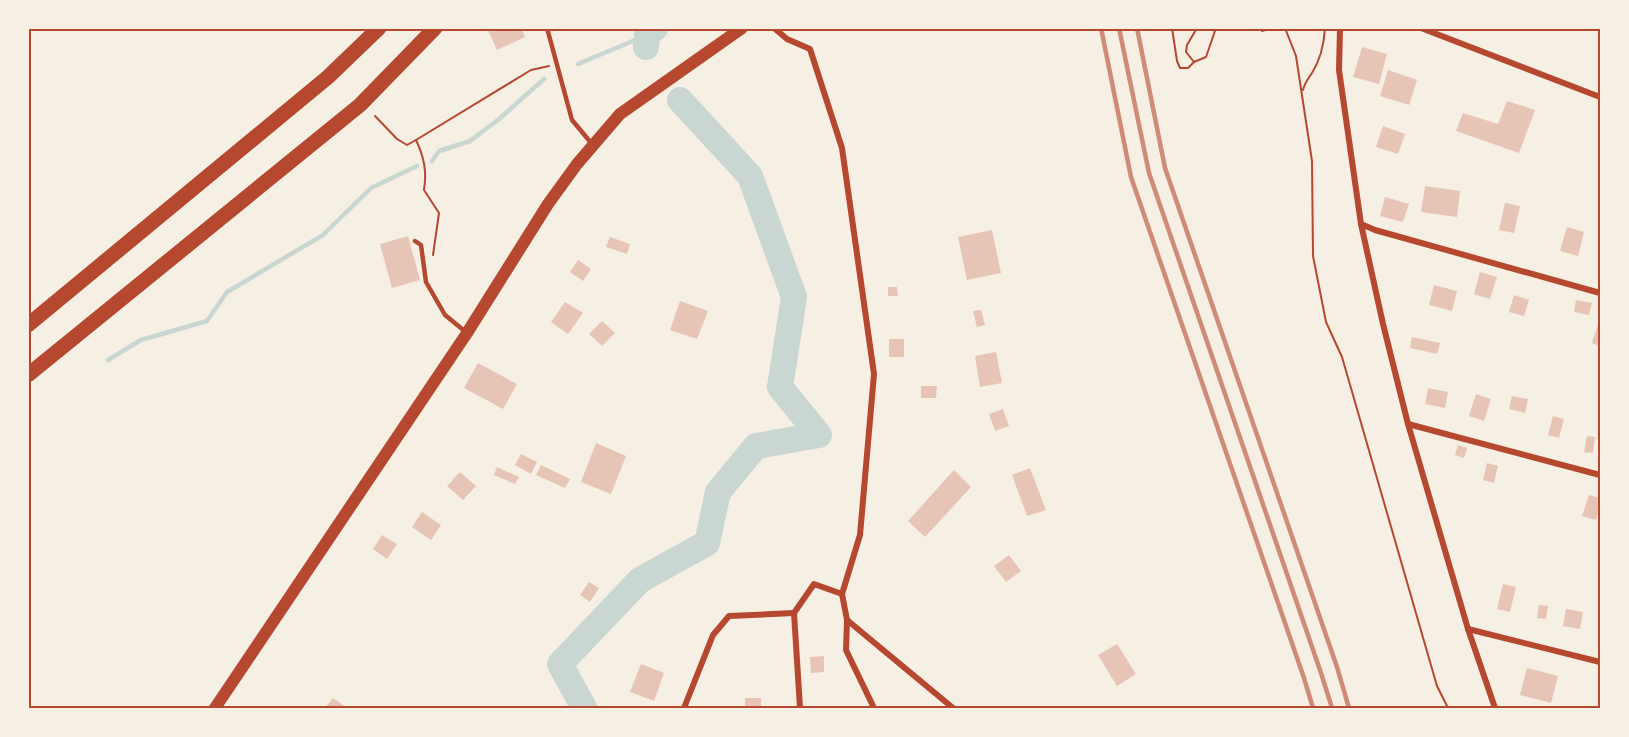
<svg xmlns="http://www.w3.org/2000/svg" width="1629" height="737" font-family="Montserrat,sans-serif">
  <rect width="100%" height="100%" fill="#f6efe4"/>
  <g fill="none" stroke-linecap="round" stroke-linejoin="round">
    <g stroke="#c9d6d2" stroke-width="4.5">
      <polyline points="578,64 647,35"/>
      <polyline points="432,161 439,151 470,141 499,119 544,79"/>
      <polyline points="108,360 141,340 207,321 227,292 323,235 371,188 417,166"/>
    </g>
    <g stroke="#c9d6d2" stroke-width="26">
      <polyline points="646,47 647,35 655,28"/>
      <polyline points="584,708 560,664 640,580 707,543 718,492 756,446 819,435 780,387 794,297 750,176 680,100"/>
    </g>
  </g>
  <g fill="#e6c5b7">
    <polygon points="487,28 521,28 525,37 497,50"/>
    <polygon points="1362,47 1387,54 1379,84 1353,77"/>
    <polygon points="1388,70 1417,80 1409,105 1380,96"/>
    <polygon points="1507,101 1535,110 1519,153 1456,131 1463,113 1498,124"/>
    <polygon points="1383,126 1405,134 1398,154 1376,147"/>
    <polygon points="1425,186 1460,191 1457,217 1421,212"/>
    <polygon points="1385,197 1409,204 1403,222 1380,216"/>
    <polygon points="1505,203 1520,206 1514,233 1499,230"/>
    <polygon points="1567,227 1584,232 1578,256 1560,251"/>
    <polygon points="992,230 1001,273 967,280 958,237"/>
    <polygon points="408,236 420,280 392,288 380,244"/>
    <polygon points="610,237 630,244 627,254 606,247"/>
    <polygon points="578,260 591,269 583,281 570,272"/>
    <polygon points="1480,272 1497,277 1490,299 1474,294"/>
    <polygon points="1434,285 1457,291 1452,311 1429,305"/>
    <polygon points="888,287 897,287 898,296 888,296"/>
    <polygon points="1514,295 1529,300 1524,316 1509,312"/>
    <polygon points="1576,300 1592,303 1589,315 1574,312"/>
    <polygon points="680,301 708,311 697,339 670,330"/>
    <polygon points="565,302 583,313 568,334 551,322"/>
    <polygon points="981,310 985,325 977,327 973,311"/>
    <polygon points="1600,318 1600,346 1592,343"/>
    <polygon points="602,321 615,333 602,346 589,334"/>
    <polygon points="1412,337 1440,343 1437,354 1410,348"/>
    <rect x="889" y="339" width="15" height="18"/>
    <polygon points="996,352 1002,383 980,387 975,356"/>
    <polygon points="478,363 517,384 503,409 464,388"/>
    <polygon points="921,386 937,386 936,398 921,398"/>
    <polygon points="1428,388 1448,392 1445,408 1425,404"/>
    <polygon points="1476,394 1491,399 1484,421 1469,416"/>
    <polygon points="1512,396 1528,399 1525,413 1509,409"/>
    <polygon points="1003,409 1009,426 995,431 989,414"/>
    <polygon points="1553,416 1564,419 1559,438 1548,435"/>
    <polygon points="1587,436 1595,437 1593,453 1584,452"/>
    <polygon points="596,443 626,456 611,494 581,482"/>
    <polygon points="1458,445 1467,448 1464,458 1455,455"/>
    <polygon points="521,454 537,462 531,474 515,465"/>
    <polygon points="1487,463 1498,466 1494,483 1483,480"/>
    <polygon points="541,465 570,479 565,488 536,475"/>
    <polygon points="497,467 519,477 515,484 494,475"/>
    <polygon points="1030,468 1046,510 1027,516 1012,475"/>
    <polygon points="954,470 971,487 925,537 908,521"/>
    <polygon points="460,472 476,486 463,500 447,486"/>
    <polygon points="1589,495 1600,498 1600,507 1596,520 1582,516"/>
    <polygon points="422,512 441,525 431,540 412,527"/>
    <polygon points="382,535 397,544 387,559 373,549"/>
    <polygon points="1009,555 1021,571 1006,582 994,566"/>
    <polygon points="589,582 599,588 590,602 580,595"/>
    <polygon points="1503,584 1516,587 1510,612 1497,609"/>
    <polygon points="1539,605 1548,606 1546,619 1537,618"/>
    <polygon points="1566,609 1583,612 1580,629 1563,626"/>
    <polygon points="1117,644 1136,674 1117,686 1098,655"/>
    <polygon points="824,656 824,672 811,673 810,657"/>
    <polygon points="641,664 664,673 654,701 630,692"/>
    <polygon points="1527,668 1558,676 1551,703 1520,695"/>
    <polygon points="333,698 347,708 325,708"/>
    <rect x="745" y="698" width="16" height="10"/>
    <polygon points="710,706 726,707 726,708 709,708"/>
  </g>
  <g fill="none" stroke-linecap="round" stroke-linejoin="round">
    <g stroke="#b5482f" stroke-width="2">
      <polyline points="1172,28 1177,61 1180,68 1188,68 1194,62 1186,52 1187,45 1197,28"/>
      <polyline points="1261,28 1262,31 1273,28"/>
      <polyline points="1285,28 1296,56 1312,161 1313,256 1326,322 1342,357 1437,686 1448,708"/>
      <polyline points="1194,62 1206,57 1216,28"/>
      <path d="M1303,90C1305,82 1308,79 1312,73C1321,59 1324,44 1325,28"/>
      <polyline points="375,116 397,139 407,145 416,140"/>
      <path d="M433,255L439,213L424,190C427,171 424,157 416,140L531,70L549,66"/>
    </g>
    <g stroke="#b5482f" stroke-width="4.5">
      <polyline points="547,28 572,120 592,144"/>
      <polyline points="415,241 421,245 426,282 445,315 467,333"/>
    </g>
    <g stroke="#b5482f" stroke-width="6">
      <polyline points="774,28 787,39 810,49 842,148 874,374 860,535 842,594 847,620 953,708"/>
      <polyline points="1340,28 1339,70 1361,224 1383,324 1408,424 1468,629 1495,708"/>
      <polyline points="1421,28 1600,97"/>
      <polyline points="1361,224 1375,230 1600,293"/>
      <polyline points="1408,424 1600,475"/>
      <polyline points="847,620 846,650 874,708"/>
      <polyline points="1468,629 1600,662"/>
      <polyline points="684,708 713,635 729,616 794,613"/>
      <polyline points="800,708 794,613 814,584 842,594"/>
    </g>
    <polyline stroke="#b5482f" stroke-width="12" points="215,708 467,333 548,204 577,164 620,114 742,28"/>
    <g stroke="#b5482f" stroke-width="15">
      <polyline points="28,325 328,77 379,28"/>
      <polyline points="28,375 360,105 435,28"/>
    </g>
    <g stroke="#cf8b77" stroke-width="4.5">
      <polyline points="1101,28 1131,177 1304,678 1313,708"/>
      <polyline points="1119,28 1149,173 1321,673 1332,708"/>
      <polyline points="1137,28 1165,168 1337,667 1349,708"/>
    </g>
  </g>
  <rect width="1629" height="737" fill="none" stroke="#f6efe4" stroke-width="60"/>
  <rect x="30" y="30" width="1569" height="677" fill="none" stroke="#b5482f" stroke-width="2"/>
</svg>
